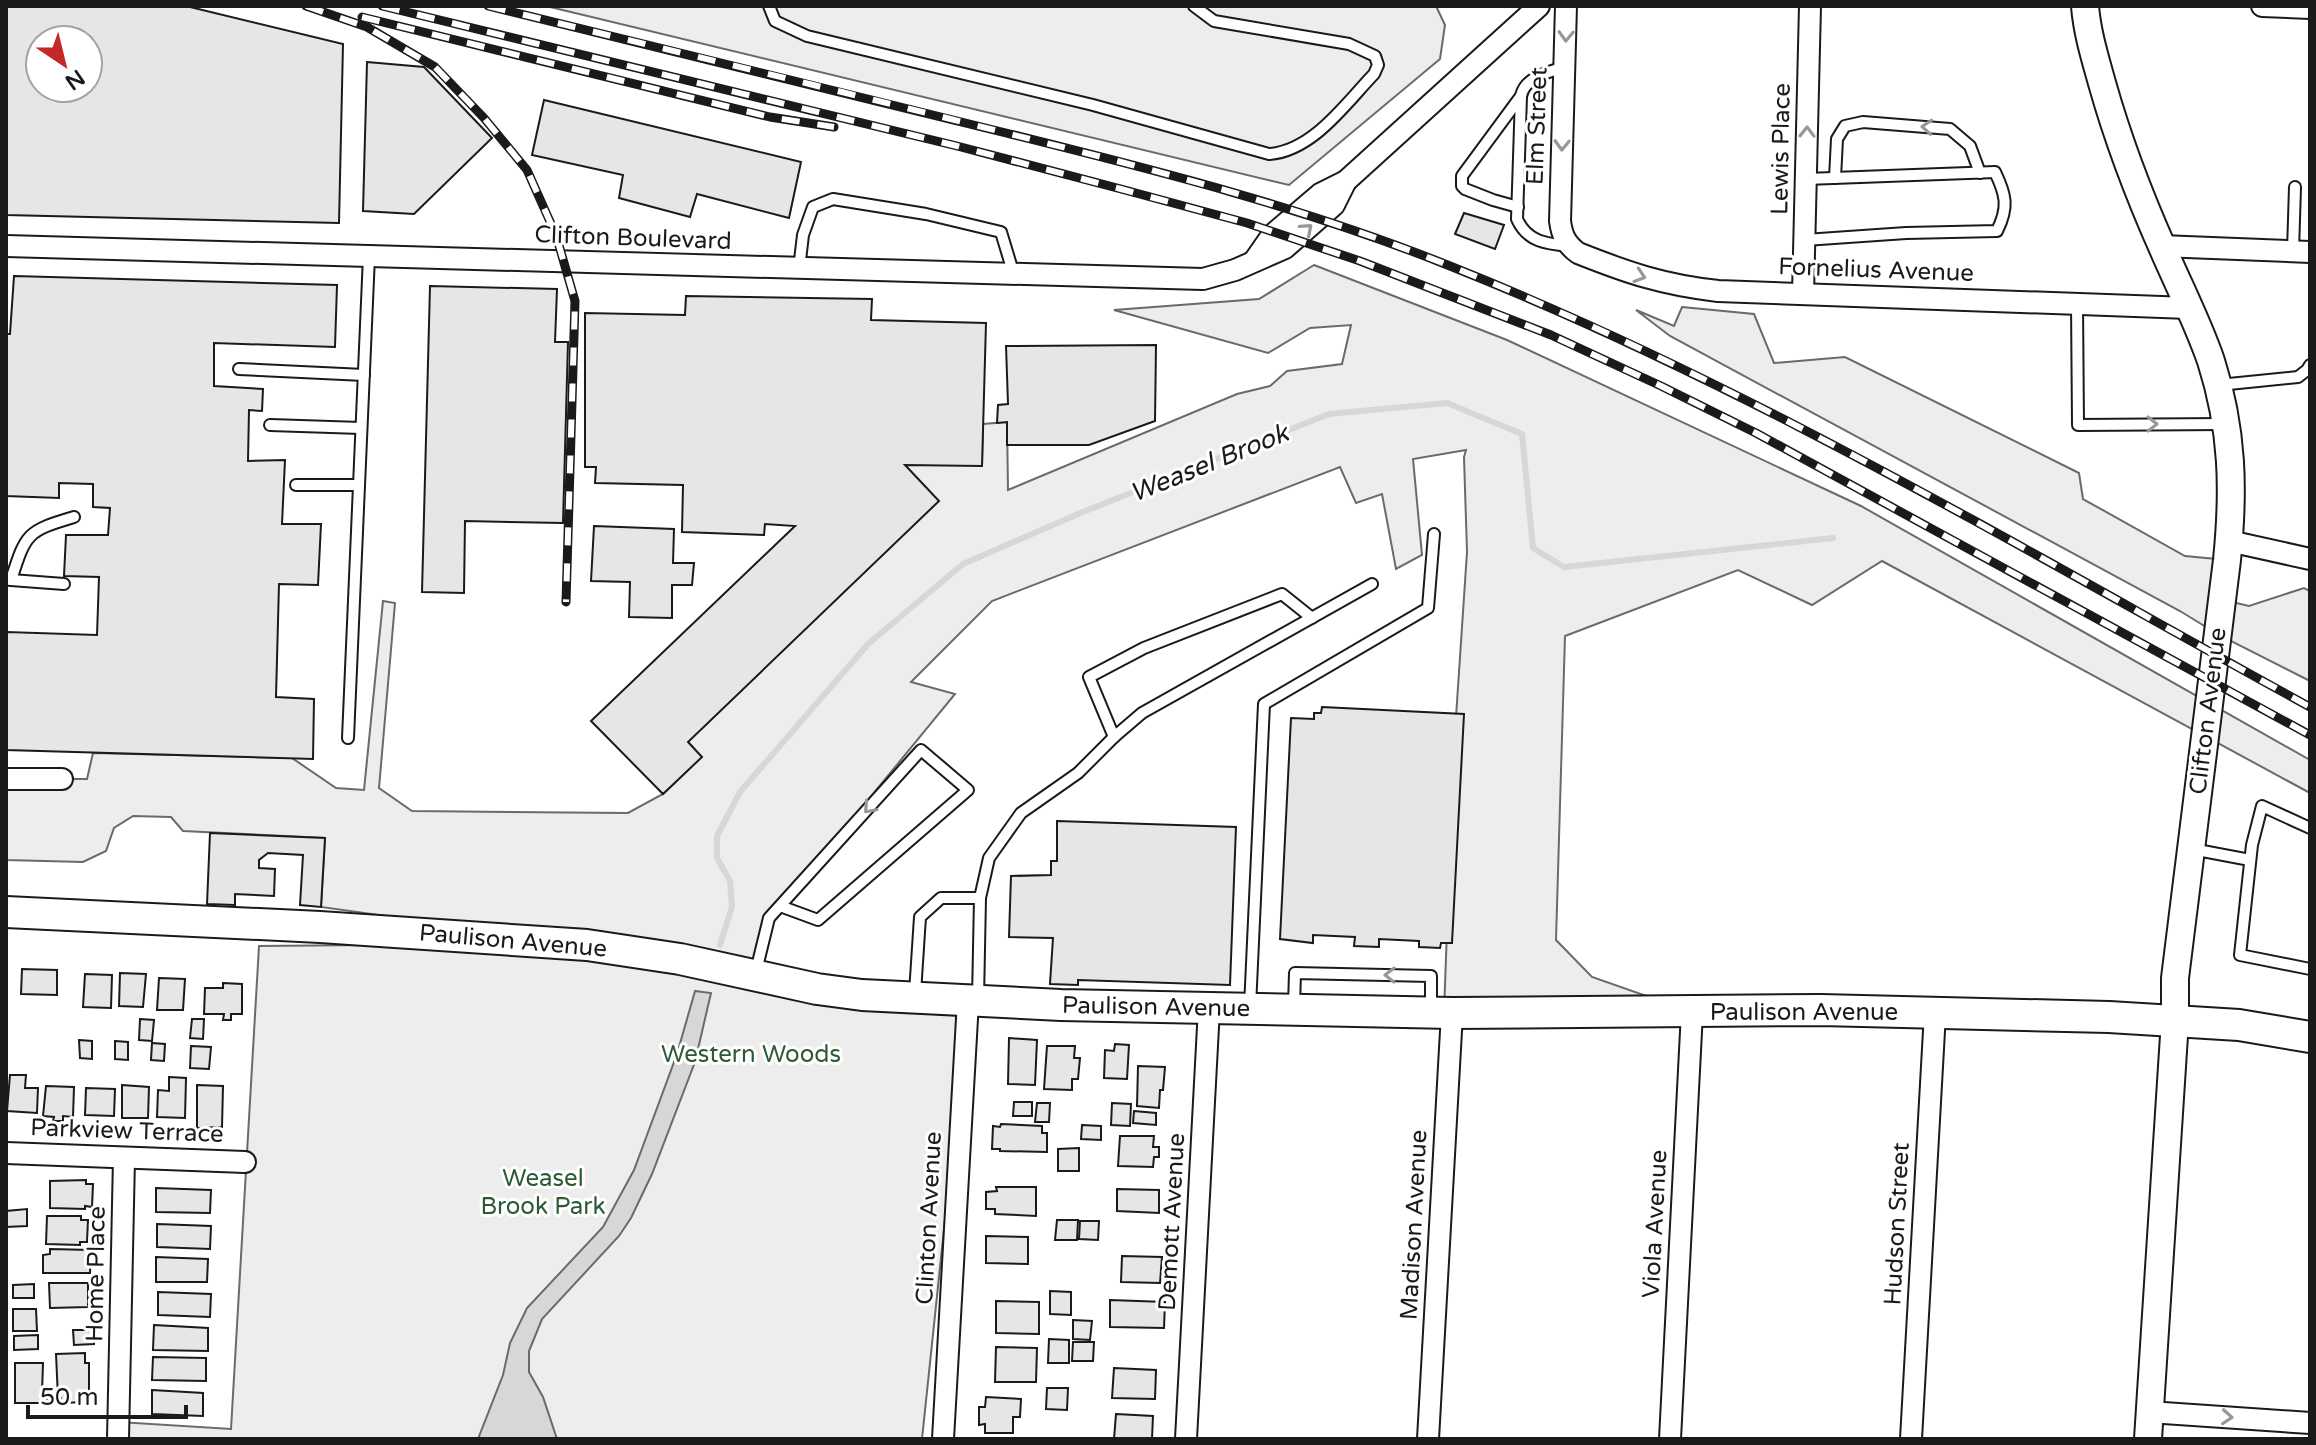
<svg xmlns="http://www.w3.org/2000/svg" width="2316" height="1445" font-family="'Varela Round',sans-serif">
  <rect width="100%" height="100%" fill="#fff"/>
  <g fill="#ededed" stroke="#6a6a6a" stroke-width="2">
    <polygon points="546,6 1436,6 1445,25 1440,59 1289,185"/>
    <polygon points="1314,265 1507,340 1861,506 2310,760 2310,793 1882,561 1812,605 1738,570 1565,636 1556,940 1592,977 1692,1012 1444,1013 1453,762 1467,552 1464,457 1466,450 1413,459 1422,555 1396,569 1382,494 1356,503 1340,467 992,601 911,682 955,694 763,928 749,974 968,1001 922,1439 118,1439 119,1422 231,1429 259,946 579,943 321,907 325,838 183,831 171,817 133,816 114,828 106,851 83,862 6,860 6,779 87,779 93,753 292,758 336,788 364,790 383,601 395,603 379,788 412,811 628,813 663,794 701,757 688,742 905,465 982,465 983,424 1007,422 1008,490 1237,394 1270,386 1287,371 1342,364 1351,325 1310,328 1268,353 1114,310 1259,299"/>
    <polygon points="1682,307 1754,314 1774,363 1845,357 2079,473 2083,499 2185,556 2227,560 2223,600 2249,606 2304,588 2310,591 2310,681 2219,635 2180,611 1670,336 1636,310 1674,326"/>
  </g>
  <polygon fill="#d7d7d7" stroke="#6a6a6a" stroke-width="2" points="695,991 711,993 695,1062 652,1174 631,1218 619,1236 542,1319 529,1351 529,1372 543,1397 557,1439 478,1439 503,1375 510,1343 527,1308 603,1227 634,1170 677,1054"/>
  <g fill="none" stroke-linecap="round" stroke-linejoin="round">
    <polyline stroke="#d7d7d7" stroke-width="6" points="720,945 732,907 730,881 717,858 717,836 740,792 868,644 963,564 1078,514 1329,414 1447,403 1522,434 1533,548 1564,567 1833,538"/>
  </g>
  <g fill="#e6e6e6" stroke="#1a1a1a" stroke-width="2" fill-rule="evenodd">
    <path d="M6,6H186L343,44L339,223L6,215ZM40,40H88V88H40Z"/>
    <polygon points="367,62 424,67 492,138 414,214 363,211"/>
    <polygon points="544,100 801,162 789,218 697,194 690,217 619,198 623,175 532,155"/>
    <polygon points="1464,213 1504,225 1495,249 1455,234"/>
    <polygon points="14,276 337,285 335,347 214,343 214,386 263,389 262,411 249,410 248,461 285,460 282,524 321,524 318,585 279,584 276,697 314,699 313,759 6,750 7,632 97,635 99,577 64,576 66,535 108,535 110,508 93,507 93,484 59,483 59,498 6,496 6,334 10,334"/>
    <polygon points="430,286 557,289 555,342 568,342 563,523 465,521 464,593 422,592"/>
    <polygon points="686,296 872,299 871,320 986,323 982,466 905,465 939,501 688,742 702,757 663,794 591,721 795,526 765,524 764,535 682,532 683,485 595,483 596,467 585,467 585,313 685,315"/>
    <polygon points="1156,345 1155,421 1089,445 1007,445 1007,422 997,423 998,405 1008,404 1006,346"/>
    <polygon points="594,526 674,529 673,563 694,563 692,585 672,585 672,618 629,617 630,582 591,581"/>
    <polygon points="1322,707 1464,714 1452,943 1441,943 1440,948 1419,947 1419,941 1379,939 1379,947 1354,946 1355,937 1313,935 1313,943 1280,939 1291,718 1314,719 1314,713 1321,713"/>
    <polygon points="1057,821 1236,827 1230,985 1078,980 1078,985 1050,984 1053,938 1009,937 1011,876 1051,875 1051,861 1057,861"/>
    <polygon points="210,833 325,838 321,907 300,905 303,855 268,853 259,860 259,868 275,869 274,896 235,894 235,905 207,904"/>
    <polygon points="22,969 57,970 57,995 21,994"/>
    <polygon points="120,973 146,974 143,1007 119,1006"/>
    <polygon points="85,974 112,975 111,1008 83,1007"/>
    <polygon points="159,978 185,979 183,1010 157,1010"/>
    <polygon points="223,983 242,984 242,1014 231,1014 231,1020 223,1020 224,1014 204,1014 205,988 223,988"/>
    <polygon points="140,1019 154,1020 152,1041 139,1040"/>
    <polygon points="192,1019 204,1019 203,1039 190,1038"/>
    <polygon points="1009,1038 1037,1040 1035,1085 1008,1084"/>
    <polygon points="79,1040 92,1041 92,1059 80,1058"/>
    <polygon points="115,1041 128,1042 128,1060 115,1059"/>
    <polygon points="152,1043 165,1044 164,1061 151,1060"/>
    <polygon points="1115,1044 1129,1045 1127,1079 1104,1078 1105,1050 1114,1051"/>
    <polygon points="191,1046 211,1047 209,1069 190,1068"/>
    <polygon points="1047,1046 1075,1046 1074,1058 1080,1058 1078,1079 1072,1079 1072,1090 1044,1089"/>
    <polygon points="1138,1066 1165,1067 1163,1090 1160,1090 1159,1108 1137,1106"/>
    <polygon points="10,1075 26,1075 25,1088 38,1088 37,1113 7,1111"/>
    <polygon points="169,1077 186,1078 185,1118 157,1117 158,1090 169,1091"/>
    <polygon points="122,1085 149,1087 148,1118 122,1118"/>
    <polygon points="197,1085 223,1086 222,1127 197,1128"/>
    <polygon points="46,1086 74,1087 73,1117 63,1116 63,1121 53,1121 54,1117 43,1116"/>
    <polygon points="86,1088 115,1089 114,1116 85,1115"/>
    <polygon points="1014,1102 1032,1102 1032,1116 1013,1116"/>
    <polygon points="1037,1103 1050,1103 1049,1122 1035,1122"/>
    <polygon points="1112,1103 1131,1104 1130,1126 1111,1125"/>
    <polygon points="1134,1111 1156,1113 1156,1125 1133,1123"/>
    <polygon points="1001,1124 1042,1126 1042,1133 1047,1133 1047,1152 1000,1151 1000,1149 992,1149 993,1126 1000,1127"/>
    <polygon points="1082,1125 1101,1126 1101,1140 1081,1139"/>
    <polygon points="1120,1136 1154,1136 1153,1147 1159,1147 1159,1157 1154,1157 1153,1167 1118,1166"/>
    <polygon points="1079,1148 1079,1171 1058,1171 1058,1149"/>
    <polygon points="86,1180 86,1184 93,1184 92,1207 85,1206 85,1209 50,1208 50,1181"/>
    <polygon points="996,1187 1036,1187 1036,1216 995,1214 995,1209 986,1209 986,1192 997,1191"/>
    <polygon points="156,1188 211,1190 210,1213 156,1212"/>
    <polygon points="1117,1189 1159,1190 1159,1213 1117,1211"/>
    <polygon points="27,1209 27,1226 6,1227 6,1211"/>
    <polygon points="47,1216 81,1216 81,1220 88,1220 87,1242 80,1242 80,1245 46,1244"/>
    <polygon points="1057,1220 1078,1220 1077,1240 1055,1240"/>
    <polygon points="1080,1221 1099,1221 1098,1240 1079,1239"/>
    <polygon points="157,1224 211,1226 210,1249 157,1247"/>
    <polygon points="986,1236 1028,1237 1028,1264 986,1263"/>
    <polygon points="50,1249 91,1250 90,1273 43,1273 43,1255 50,1254"/>
    <polygon points="1122,1256 1162,1257 1160,1283 1121,1282"/>
    <polygon points="156,1257 208,1259 207,1282 156,1282"/>
    <polygon points="49,1283 88,1283 88,1307 50,1308"/>
    <polygon points="34,1284 34,1298 13,1298 13,1285"/>
    <polygon points="1050,1291 1071,1292 1071,1315 1050,1314"/>
    <polygon points="158,1292 211,1294 210,1317 158,1315"/>
    <polygon points="1110,1300 1165,1302 1164,1328 1110,1327"/>
    <polygon points="996,1301 1039,1302 1039,1334 996,1333"/>
    <polygon points="13,1309 36,1309 37,1331 13,1331"/>
    <polygon points="1073,1320 1092,1321 1090,1340 1073,1339"/>
    <polygon points="154,1325 208,1328 208,1351 153,1350"/>
    <polygon points="73,1330 94,1330 94,1344 74,1345"/>
    <polygon points="38,1335 38,1349 14,1350 14,1336"/>
    <polygon points="1049,1339 1069,1340 1069,1363 1048,1363"/>
    <polygon points="1073,1342 1094,1342 1093,1361 1072,1361"/>
    <polygon points="996,1347 1037,1348 1036,1382 995,1382"/>
    <polygon points="85,1353 85,1363 89,1363 89,1396 85,1395 86,1402 61,1403 61,1398 58,1398 56,1354"/>
    <polygon points="153,1357 206,1358 206,1381 152,1380"/>
    <polygon points="15,1363 43,1363 42,1394 47,1395 47,1403 15,1403"/>
    <polygon points="1114,1368 1156,1370 1155,1399 1112,1398"/>
    <polygon points="1047,1388 1068,1388 1067,1410 1046,1409"/>
    <polygon points="152,1390 203,1393 203,1416 152,1414"/>
    <polygon points="986,1397 1021,1399 1020,1417 1013,1417 1013,1433 985,1433 985,1424 979,1425 979,1407 985,1407"/>
    <polygon points="1116,1414 1153,1416 1152,1439 1114,1439"/>
  </g>
  <g fill="none" stroke-linecap="round" stroke-linejoin="round">
    <defs>
      <g id="lane">
        <path d="M769,6L775,21L807,36L1093,105L1269,154C1313,151 1346,103 1374,74L1378,65L1375,56L1349,44L1214,21L1194,6"/>
        <path d="M1521,96L1517,219C1527,242 1547,244 1569,246"/>
        <polyline points="1835,178 1837,139 1845,126 1863,122 1950,129 1970,146 1980,173"/>
        <path d="M1518,207L1493,200L1465,189L1462,186V176L1521,96C1525,77 1548,72 1565,67"/>
        <path d="M1805,240L1906,233L1997,231C2009,207 2006,195 1995,172L1806,179"/>
        <polyline points="2293,251 2295,187"/>
        <polyline points="799,269 803,235 813,207 833,199 926,214 1001,232 1014,275"/>
        <polyline points="2077,304 2078,425 2224,424"/>
        <polyline points="239,369 364,375"/>
        <polyline points="2219,385 2298,377 2307,370 2310,365"/>
        <polyline points="270,425 361,428"/>
        <polyline points="296,485 359,485"/>
        <path d="M6,579L11,580C26,533 27,531 74,517"/>
        <polyline points="11,580 64,584"/>
        <polyline points="1114,737 1089,677 1144,648 1282,594 1312,618"/>
        <polyline points="348,738 369,256"/>
        <polyline points="2310,828 2262,806 2252,845 2240,955 2310,969"/>
        <polyline points="2192,849 2250,860"/>
        <polyline points="980,898 989,858 1021,813 1078,773 1114,737 1142,713 1372,584"/>
        <polyline points="756,971 769,918 921,750 968,790 818,920 780,906"/>
        <polyline points="915,993 920,917 941,898 980,898 978,999"/>
        <polyline points="1294,1005 1295,973 1431,976 1431,1011"/>
        <polyline points="1250,1007 1264,704 1428,608 1434,534"/>
      </g>
      <g id="street">
        <path d="M1566,6L1560,221C1562,236 1566,244 1578,253C1628,273 1664,285 1718,291L2189,308"/>
        <polyline points="2262,6 2310,8"/>
        <polyline points="6,246 1203,279 1235,270 1285,248 1334,205 1346,181"/>
        <polyline points="2161,246 2310,252"/>
        <polyline points="1254,261 1272,235 1320,194 1346,181 1539,6"/>
        <polyline points="1803,294 1810,6"/>
        <polyline points="2229,541 2310,559"/>
        <polyline points="6,779 62,779"/>
        <polyline points="6,1153 245,1162"/>
        <polyline points="2149,1412 2310,1423"/>
        <polyline points="118,1439 124,1158"/>
        <polyline points="943,1439 968,1001"/>
        <polyline points="1186,1439 1209,1008"/>
        <polyline points="1428,1439 1452,1013"/>
        <polyline points="1670,1439 1692,1012"/>
        <polyline points="1911,1439 1935,1013"/>
      </g>
      <path id="secondary" d="M2085,6C2087,32 2095,58 2102,83C2118,140 2139,195 2163,249C2179,286 2198,323 2211,361C2233,430 2234,490 2227,560L2175,978V1020L2148,1439"/>
      <polyline id="primary" points="6,912 320,927 587,945 680,959 817,989 862,995 1061,1005 1452,1013 1821,1010 2109,1017 2239,1025 2310,1037"/>
    </defs>
    <use href="#lane" stroke="#1a1a1a" stroke-width="14"/>
    <use href="#street" stroke="#1a1a1a" stroke-width="24"/>
    <use href="#secondary" stroke="#1a1a1a" stroke-width="30"/>
    <use href="#primary" stroke="#1a1a1a" stroke-width="34"/>
    <use href="#lane" stroke="#fff" stroke-width="10"/>
    <use href="#street" stroke="#fff" stroke-width="20"/>
    <use href="#secondary" stroke="#fff" stroke-width="26"/>
    <use href="#primary" stroke="#fff" stroke-width="30"/>
    <defs>
      <g id="rail">
        <polyline points="306,6 367,27 435,67 484,118 527,170 556,235 575,301 566,602"/>
        <polyline points="382,6 957,146 1121,189 1247,223 1360,261 1551,335 1661,386 1756,433 2310,735"/>
        <path d="M488,6C660,48 833,89 1006,133C1155,170 1306,208 1450,266C1750,385 2027,552 2310,707"/>
        <polyline points="362,17 770,117 834,127"/>
      </g>
    </defs>
    <use href="#rail" stroke="#1a1a1a" stroke-width="9"/>
    <use href="#rail" stroke="#fff" stroke-width="6" stroke-dasharray="18" stroke-linecap="butt"/>
  </g>
  <defs><path id="oneway-chevron" d="M-2-3.5L2.5 0L-2 3.5" fill="none" stroke-width="1.6" stroke-linecap="round" stroke-linejoin="round" transform="scale(2)"/></defs>
  <g stroke="#989898">
    <use href="#oneway-chevron" transform="translate(1566 36) rotate(92)"/>
    <use href="#oneway-chevron" transform="translate(1927 127) rotate(-176)"/>
    <use href="#oneway-chevron" transform="translate(1807 132) rotate(-89)"/>
    <use href="#oneway-chevron" transform="translate(1562 145) rotate(92)"/>
    <use href="#oneway-chevron" transform="translate(1307 229) rotate(-41)"/>
    <use href="#oneway-chevron" transform="translate(1640 276) rotate(18)"/>
    <use href="#oneway-chevron" transform="translate(2152 424)"/>
    <use href="#oneway-chevron" transform="translate(869 808) rotate(132)"/>
    <use href="#oneway-chevron" transform="translate(1390 975) rotate(-179)"/>
    <use href="#oneway-chevron" transform="translate(2227 1417) rotate(4)"/>
  </g>
  <g text-anchor="middle" dominant-baseline="central" stroke-width="6" stroke-linejoin="round" paint-order="stroke">
    <g font-size="24" fill="#1a1a1a" stroke="#fff">
      <text transform="translate(1537 126) rotate(-88)">Elm Street</text>
      <text transform="translate(1781 149) rotate(-89)">Lewis Place</text>
      <text transform="translate(633 238) rotate(2)">Clifton Boulevard</text>
      <text transform="translate(1876 270) rotate(2)">Fornelius Avenue</text>
      <text transform="translate(2208 711) rotate(-83)">Clifton Avenue</text>
      <text transform="translate(513 941) rotate(5)">Paulison Avenue</text>
      <text transform="translate(1156 1007) rotate(1)">Paulison Avenue</text>
      <text x="1804" y="1012">Paulison Avenue</text>
      <text transform="translate(127 1131) rotate(2)">Parkview Terrace</text>
      <text transform="translate(929 1218) rotate(-87)">Clinton Avenue</text>
      <text transform="translate(1172 1222) rotate(-87)">Demott Avenue</text>
      <text transform="translate(1655 1224) rotate(-87)">Viola Avenue</text>
      <text transform="translate(1897 1224) rotate(-87)">Hudson Street</text>
      <text transform="translate(1414 1225) rotate(-87)">Madison Avenue</text>
      <text transform="translate(96 1274) rotate(-89)">Home Place</text>
    </g>
    <g font-size="24" fill="#2b5a34" stroke="#fff">
      <text x="751" y="1054">Western Woods</text>
      <text x="543" y="1178">Weasel<tspan x="543" dy="28">Brook Park</tspan></text>
    </g>
    <g font-size="26" font-style="italic" fill="#1a1a1a" stroke="#fff">
      <text transform="translate(1209 463) rotate(-22)">Weasel Brook</text>
    </g>
  </g>
  <rect width="2316" height="1445" fill="none" stroke="#1a1a1a" stroke-width="16"/>
  <g transform="translate(64 64) rotate(145)"><circle r="38" fill="#ffffff" stroke="#a3a3a3" stroke-width="2"/>
  <path d="M0-6L14 30L0 20L-14 30Z" fill="#c62828"/>
  <text y="-12" font-size="22" font-weight="bold" text-anchor="middle" fill="#1a1a1a">N</text>
  </g>
  <path d="M28 1405v12h158v-12" fill="none" stroke="#1a1a1a" stroke-width="4"/>
  <text x="40" y="1405" font-size="24" fill="#1a1a1a" stroke="#ffffff" stroke-width="6" paint-order="stroke">50 m</text>
</svg>
